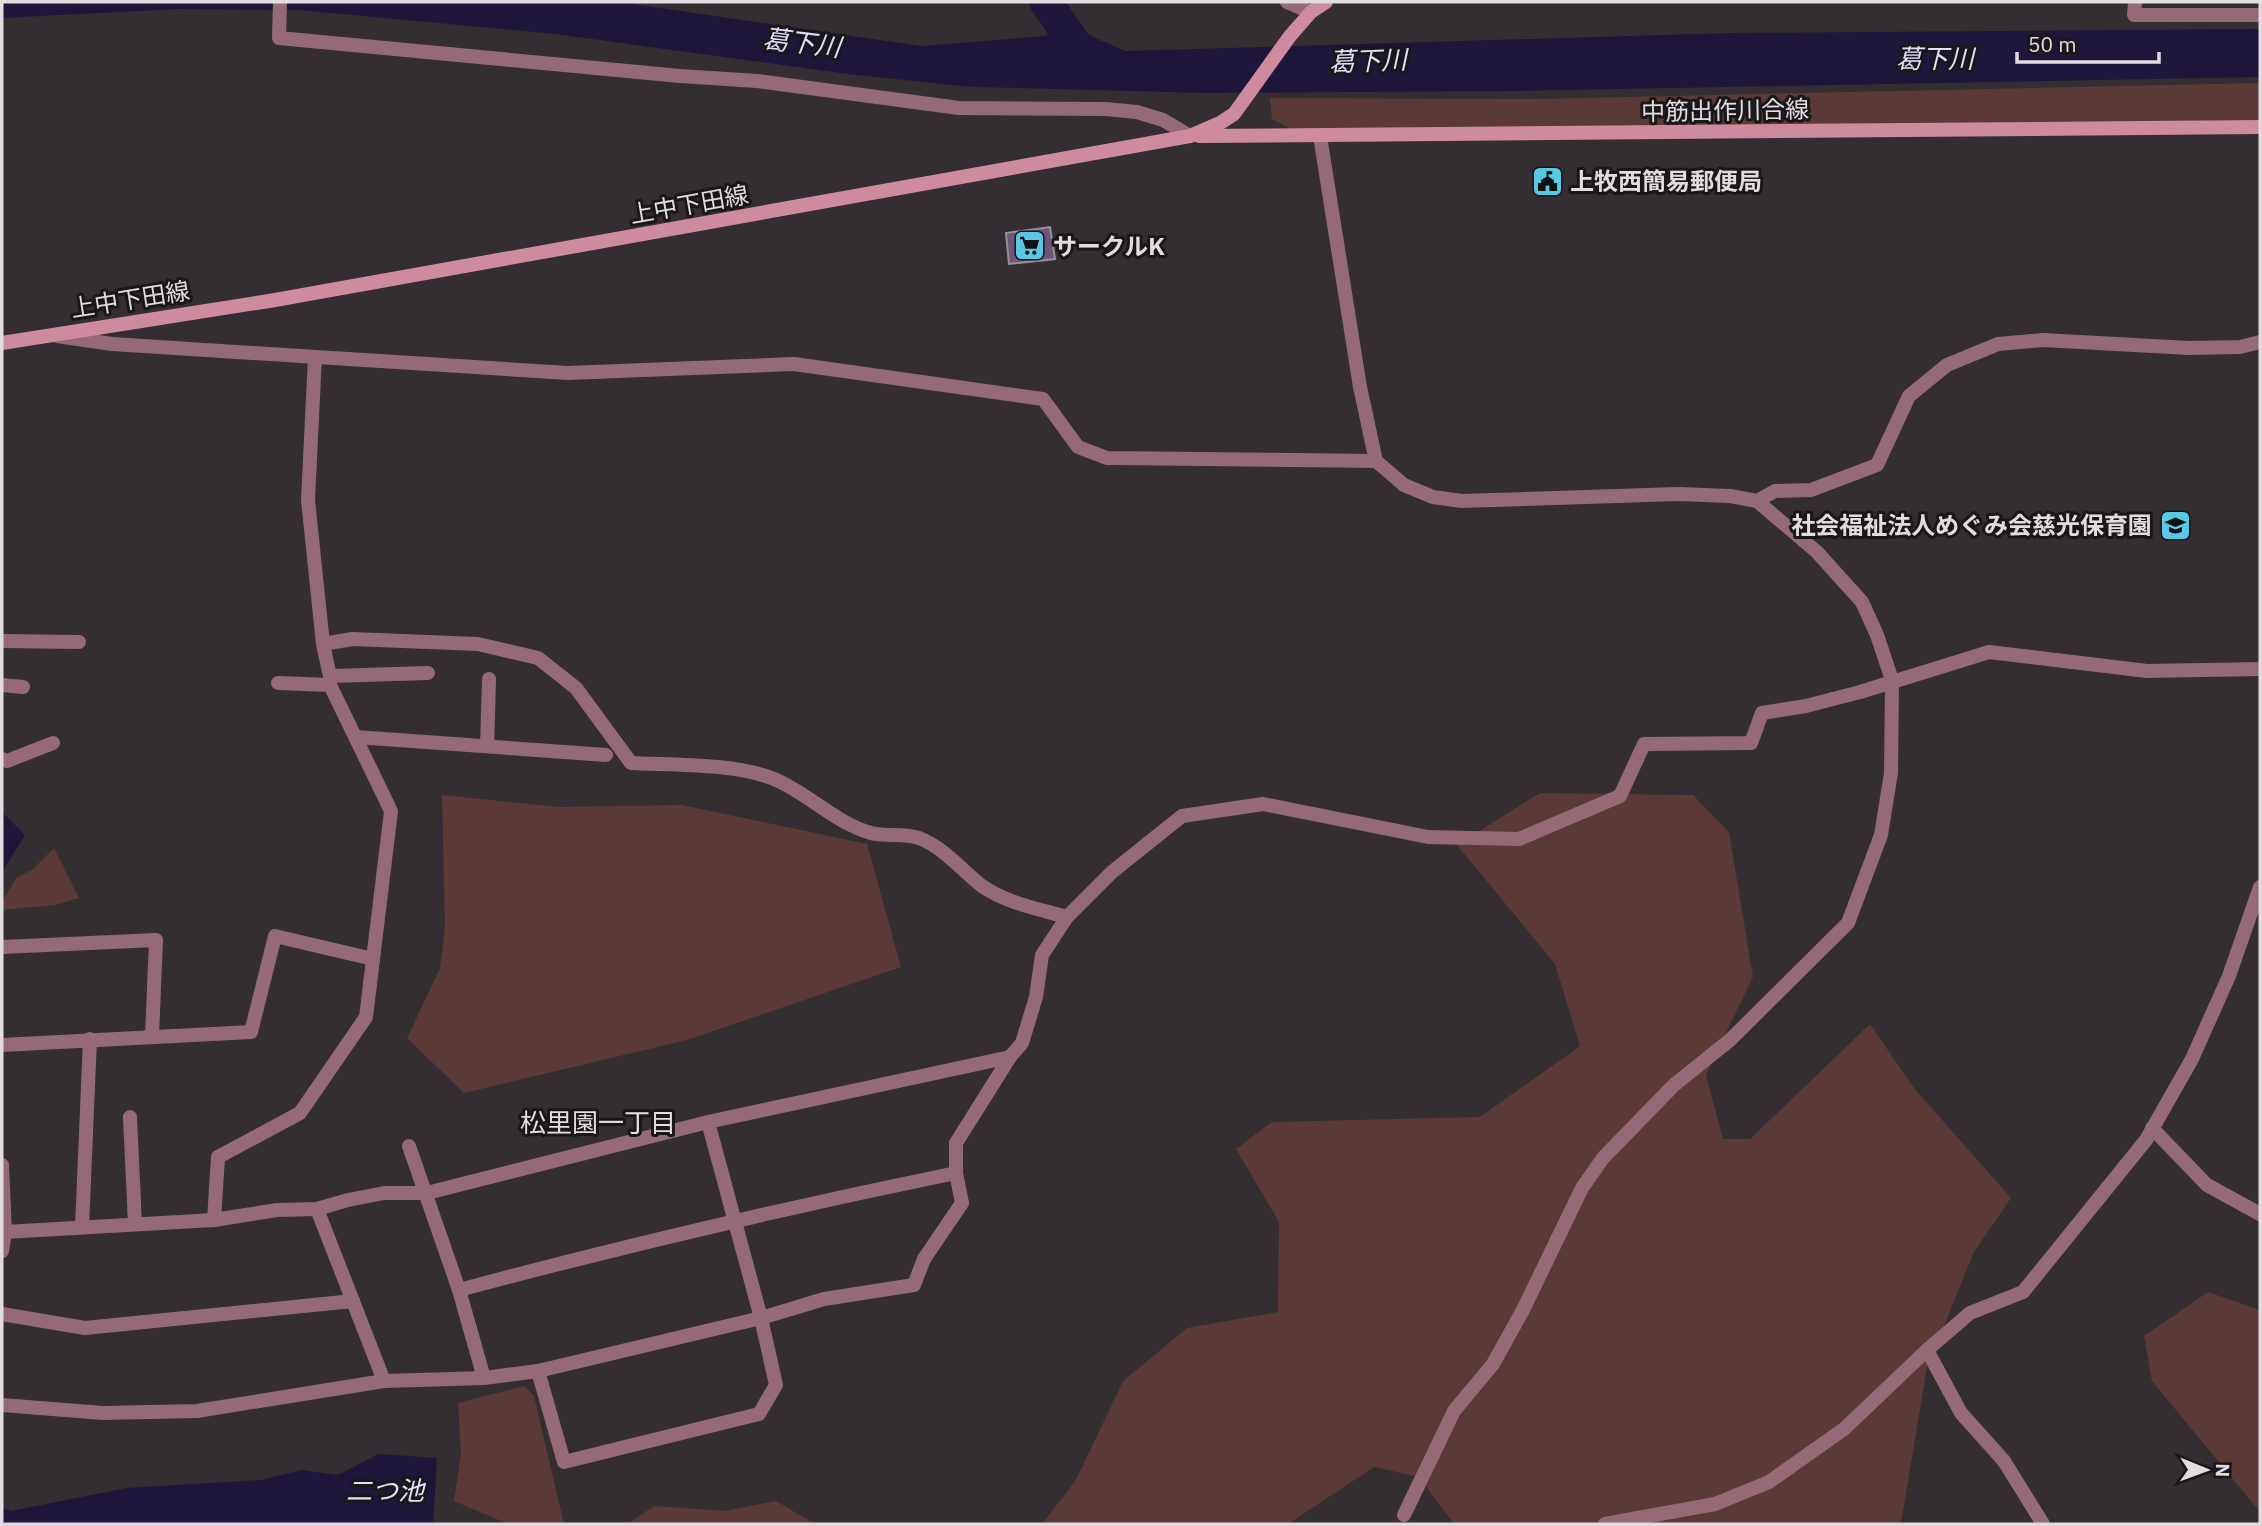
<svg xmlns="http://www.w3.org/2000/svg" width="2262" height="1526" font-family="'IBM Plex Sans','Noto Sans JP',sans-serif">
  <rect width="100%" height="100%" fill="#342d32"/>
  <g fill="#5b3936">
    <polygon points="2260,83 2260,120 1915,125 1291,129 1272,119 1270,98 1534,99"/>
    <polygon points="1540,793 1693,795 1729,832 1753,977 1706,1075 1723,1139 1750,1139 1870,1024 1914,1088 2011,1198 1974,1252 1927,1368 1901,1524 1454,1524 1419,1477 1374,1467 1288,1524 1042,1524 1076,1480 1123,1381 1187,1328 1278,1312 1279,1222 1236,1149 1272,1122 1480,1117 1580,1046 1555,964 1457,845"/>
    <polygon points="442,795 558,807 682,805 867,844 901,967 687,1040 464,1093 407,1038 440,968 445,928"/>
    <polygon points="54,848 79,898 55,905 2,910 2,902 17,877 32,870"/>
    <polygon points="2208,1292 2260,1310 2260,1512 2152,1381 2144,1336"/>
    <polygon points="524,1386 534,1396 564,1524 508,1524 454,1501 461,1453 458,1403"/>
    <polygon points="776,1501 815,1524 628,1524 654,1506 725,1511"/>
  </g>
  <g fill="#1e173b">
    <polygon points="2,2 619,2 921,46 1046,36 1065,15 1084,33 1125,51 1730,33 2260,29 2260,77 1513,91 1207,93 1018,88 972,87 856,75 555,34 299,10 177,9 2,18"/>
    <polygon points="2,812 25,835 2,872"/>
    <polygon points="379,1454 437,1458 433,1524 2,1524 2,1507 11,1511 127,1488 261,1480 302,1470 338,1475"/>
  </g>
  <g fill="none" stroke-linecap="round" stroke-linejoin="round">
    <polyline stroke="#1e173b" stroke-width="33" points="1046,2 1084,57"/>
  </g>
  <polygon fill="#6d557b" stroke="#969199" stroke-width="2" points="1050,227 1055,259 1009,264 1006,233"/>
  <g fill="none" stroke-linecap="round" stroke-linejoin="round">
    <g stroke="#956a76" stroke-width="14">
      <polyline points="280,2 279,38 680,76 757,81 959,108 1106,109 1137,112 1163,120 1190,136"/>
      <polyline points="1287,2 1311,12"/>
      <polyline points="2135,2 2134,15 2260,15"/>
      <polyline points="1320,136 1360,387 1376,461 1404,485 1433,497 1462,501 1678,494 1730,496 1757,501 1817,552 1862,602 1877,635 1892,680 1891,773 1881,835 1848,923 1730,1040 1674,1085 1603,1158 1582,1188 1523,1310 1493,1364 1454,1411 1404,1515"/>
      <polyline points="57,336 112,344 568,373 794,364 1043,399 1078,447 1107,458 1376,461"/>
      <polyline points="1757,501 1775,491 1811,490 1877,465 1909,396 1947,365 1998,344 2043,340 2189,348 2240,347 2260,342"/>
      <polyline points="2,641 79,642"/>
      <path d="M323,644L352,639L478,644L538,658L576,688L631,763C673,765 735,763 774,779C808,793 835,823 871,833C886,837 904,833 919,838C945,848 961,870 982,886C1006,903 1039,909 1067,917"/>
      <polyline points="330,676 428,673"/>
      <polyline points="278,683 330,685"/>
      <polyline points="2,685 23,687"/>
      <polyline points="356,737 606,755"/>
      <polyline points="487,746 489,679"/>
      <polyline points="2,759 7,761 53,743"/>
      <polyline points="2,947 156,940 152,1036"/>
      <polyline points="2,1045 251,1032 275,936 373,959"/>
      <polyline points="130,1117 135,1224"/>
      <polyline points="2152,1128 2207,1185 2260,1214"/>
      <polyline points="409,1146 459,1290 484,1378"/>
      <polyline points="2,1165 5,1232"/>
      <polyline points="317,1209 384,1381"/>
      <polyline points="214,1220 218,1157 300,1113 366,1017 391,811 330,685 330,676 323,644 308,500 315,357"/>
      <polyline points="82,1227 90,1039"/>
      <polyline points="2,1251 5,1232 214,1220 277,1210 317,1209 348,1200 384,1193 427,1193 708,1122 1010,1057"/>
      <path d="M459,1290C624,1246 789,1207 956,1173"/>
      <polyline points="2,1314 85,1328 353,1301"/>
      <polyline points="1927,1350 1961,1413 2004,1461 2043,1524"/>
      <polyline points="538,1371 564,1462 759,1414 776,1385 761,1318 708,1122"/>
      <polyline points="2,1405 103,1413 197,1411 384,1381 484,1378 538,1371 761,1318 824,1299 914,1285 924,1259 962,1203 956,1173 956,1143 1010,1057 1022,1043 1036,997 1042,955 1067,917 1112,872 1182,816 1263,804 1428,837 1519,839 1620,796 1644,744 1751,743 1762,713 1806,706 1860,692 1989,652 2147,671 2260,669"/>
      <polyline points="1605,1524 1715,1504 1769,1482 1844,1429 1927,1350 1970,1313 2023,1292 2146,1140 2192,1059 2229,976 2260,887"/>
    </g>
    <g stroke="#ce8b9e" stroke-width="14">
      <polyline points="1199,136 2260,127"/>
      <polyline points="2,343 275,300 1190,136 1220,123 1234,114 1290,36 1311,12 1326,2"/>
    </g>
  </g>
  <defs>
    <symbol id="civic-square" viewBox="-11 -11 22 22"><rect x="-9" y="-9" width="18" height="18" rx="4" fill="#58c8e4" stroke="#1a1719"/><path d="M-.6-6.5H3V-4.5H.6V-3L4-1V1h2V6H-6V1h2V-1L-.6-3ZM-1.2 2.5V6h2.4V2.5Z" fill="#111"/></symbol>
    <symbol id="supermarket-square" viewBox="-11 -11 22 22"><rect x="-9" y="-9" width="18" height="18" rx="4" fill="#58c8e4" stroke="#1a1719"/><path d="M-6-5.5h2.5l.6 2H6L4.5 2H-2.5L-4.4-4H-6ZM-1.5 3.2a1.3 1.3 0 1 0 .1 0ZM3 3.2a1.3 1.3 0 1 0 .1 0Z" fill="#111"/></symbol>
    <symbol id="school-square" viewBox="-11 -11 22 22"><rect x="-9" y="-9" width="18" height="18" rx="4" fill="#58c8e4" stroke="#1a1719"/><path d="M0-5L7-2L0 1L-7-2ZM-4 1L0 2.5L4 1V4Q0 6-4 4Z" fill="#111"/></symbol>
  </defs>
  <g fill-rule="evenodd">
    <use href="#civic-square" x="1530" y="164" width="35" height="35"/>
    <use href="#supermarket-square" x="1012" y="228" width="35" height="35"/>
    <use href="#school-square" x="2158" y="508" width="35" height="35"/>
  </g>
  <g text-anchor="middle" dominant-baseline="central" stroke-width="6" stroke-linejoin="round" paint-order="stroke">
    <g font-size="24" fill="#e1dce0" stroke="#1a1719">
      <text transform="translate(1725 110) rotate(-1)">中筋出作川合線</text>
      <text transform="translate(689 204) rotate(-10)">上中下田線</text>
      <text transform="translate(130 299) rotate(-9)">上中下田線</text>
    </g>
    <g font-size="24" font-weight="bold" fill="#e1dce0" stroke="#1a1719" text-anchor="start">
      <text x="1570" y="181">上牧西簡易郵便局</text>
      <text x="1053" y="246">サークルK</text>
      <text x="2152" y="525" text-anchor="end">社会福祉法人めぐみ会慈光保育園</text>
    </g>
    <g font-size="26" font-style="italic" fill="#e1dffb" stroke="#1a1719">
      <text transform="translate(802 42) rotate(7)">葛下川</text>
      <text x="1935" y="58">葛下川</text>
      <text transform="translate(1368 60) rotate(-2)">葛下川</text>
      <text x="385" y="1490">二つ池</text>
    </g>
    <g font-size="26" fill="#e5dce3" stroke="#1a1719">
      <text x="598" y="1122">松里園一丁目</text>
    </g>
  </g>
  <rect width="2262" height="1526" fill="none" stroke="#e1dce0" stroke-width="7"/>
  <g transform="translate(2206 1470) rotate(91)" stroke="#1a1719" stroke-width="5" paint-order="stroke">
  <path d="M0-5L12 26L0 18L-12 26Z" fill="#e1dce0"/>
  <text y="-10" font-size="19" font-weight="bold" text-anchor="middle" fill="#e1dce0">N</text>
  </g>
  <path d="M2017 52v10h142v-10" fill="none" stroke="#e1dce0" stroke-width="3.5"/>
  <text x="2028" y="52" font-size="21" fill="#e1dce0" stroke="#1a1719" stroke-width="5" paint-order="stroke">50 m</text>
</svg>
